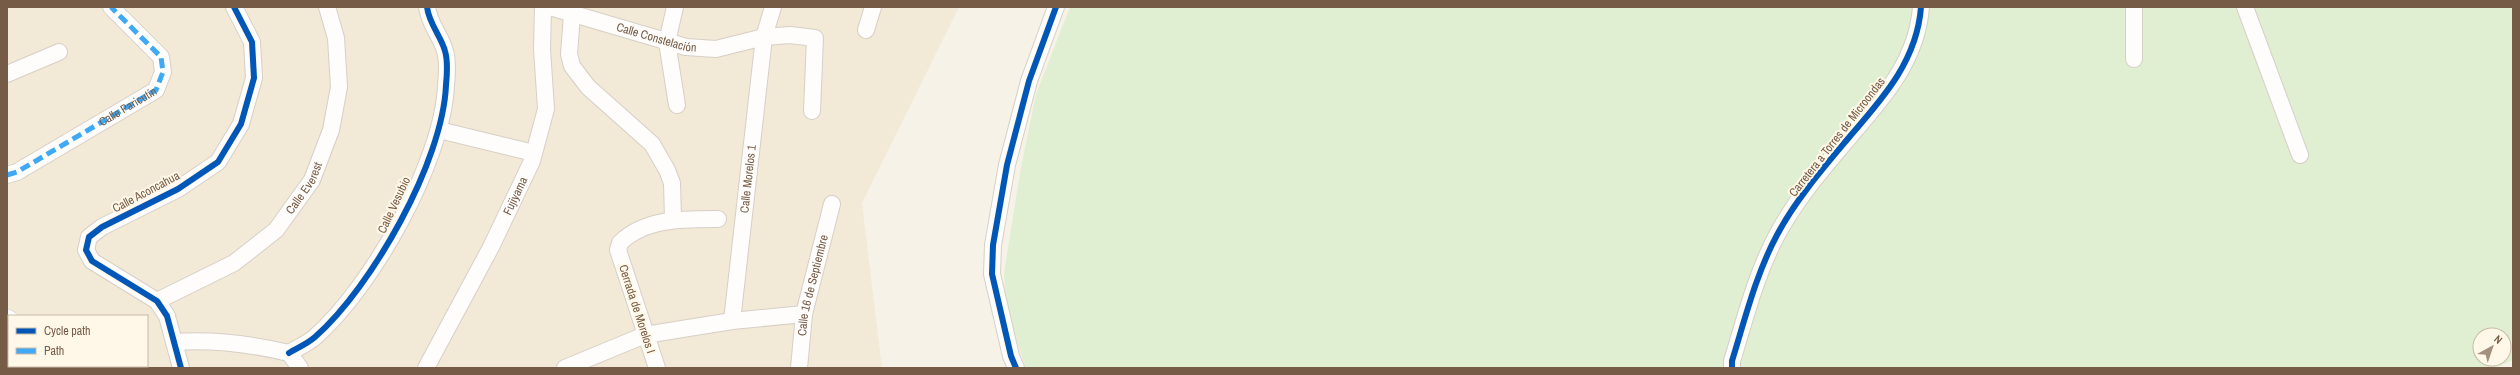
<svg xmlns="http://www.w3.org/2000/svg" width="2520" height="375" font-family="'Archivo Narrow',sans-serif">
  <rect width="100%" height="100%" fill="#f7f2e7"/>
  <path fill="#f3e9d7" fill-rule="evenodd" d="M7,7H959L862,203L882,368H7ZM9,316H147V366H9Z"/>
  <path fill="#e0efd1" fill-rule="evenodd" d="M1070,7H2513V360L2495,368H1026L1006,311L1004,273L1021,167L1036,94ZM2480,335H2504V359H2480Z"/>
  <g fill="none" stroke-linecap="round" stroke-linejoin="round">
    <defs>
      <g id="minor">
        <path id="s1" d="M550,7L686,47L716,49L764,37L790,35L815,38L812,111"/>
        <polyline points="675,7 667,42 677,105"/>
        <polyline points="2134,7 2134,59"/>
        <polyline points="2245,7 2300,155"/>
        <polyline points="572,14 569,54 572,66 588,87 652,144 667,170 672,183 673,219"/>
        <polyline points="866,30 873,7"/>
        <polyline points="7,74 59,52"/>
        <polyline points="439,130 534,153"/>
        <polyline points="7,175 17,172 156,90 163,72 161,57 111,7"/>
        <path id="s2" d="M157,301L234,263L276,230L312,180L331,130L339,87L336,38L327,7"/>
        <path id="s3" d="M732,321L764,37L773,7"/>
        <path d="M174,342C213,339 251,344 289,353L300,368"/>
        <path d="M289,353C297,348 307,344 315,337C372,287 443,161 446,85C447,75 448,61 445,51C441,36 429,24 427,7"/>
        <polyline points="181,368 167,316 157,301 92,261 86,250 89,237 102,227 178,189 218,162 241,124 254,78 252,42 234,7"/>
        <path id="s4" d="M426,368L491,247L532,161L546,109L542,49L543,7"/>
        <polyline points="565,368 645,335 732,321 804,314"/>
        <path d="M657,368L618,250L620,243C645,218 685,219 718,219"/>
        <path id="s5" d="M799,368L804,314L832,204"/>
        <polyline points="1016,368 1011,356 992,274 993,245 1007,165 1029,81 1056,7"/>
        <path d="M1732,368V361C1745,319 1756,274 1777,235C1796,199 1825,166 1851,135C1884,97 1917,60 1921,7"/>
      </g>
      <g id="tertiary">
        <polyline points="7,319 9,320"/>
        <polyline points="92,366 95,368"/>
      </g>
    </defs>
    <use href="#minor" stroke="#d6cfc7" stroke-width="18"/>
    <use href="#tertiary" stroke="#d6cfc7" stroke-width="20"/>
    <use href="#minor" stroke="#fefdfb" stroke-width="16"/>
    <use href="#tertiary" stroke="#fefdfb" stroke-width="19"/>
    <path stroke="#3fa9f5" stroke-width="5" stroke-dasharray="10 5" stroke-linecap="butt" id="s6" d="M7,175L17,172L156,90L163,72L161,57L111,7"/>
    <defs>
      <g id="cycleway">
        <path d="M289,353C297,348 307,344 315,337C372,287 443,161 446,85C447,75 448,61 445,51C441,36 429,24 427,7"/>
        <polyline points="181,368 167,316 157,301 92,261 86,250 89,237 102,227 178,189 218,162 241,124 254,78 252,42 234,7"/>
        <polyline points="1016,368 1011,356 992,274 993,245 1007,165 1029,81 1056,7"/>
        <path d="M1732,368V361C1745,319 1756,274 1777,235C1796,199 1825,166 1851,135C1884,97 1917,60 1921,7"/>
      </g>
    </defs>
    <use href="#cycleway" stroke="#fff8e9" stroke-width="8"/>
    <use href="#cycleway" stroke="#0057b8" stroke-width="6"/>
  </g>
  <g text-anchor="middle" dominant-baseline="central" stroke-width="4" stroke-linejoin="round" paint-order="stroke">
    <g font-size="12" fill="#765c47" stroke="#fff8e9">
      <text stroke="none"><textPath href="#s1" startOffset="111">Calle Constelación</textPath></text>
      <text stroke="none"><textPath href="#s6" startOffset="139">Calle Paricutín</textPath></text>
      <text transform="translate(1837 137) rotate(-52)">Carretera a Torres de Microondas</text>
      <text stroke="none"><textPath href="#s3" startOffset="143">Calle Morelos 1</textPath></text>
      <text stroke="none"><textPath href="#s2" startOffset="190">Calle Everest</textPath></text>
      <text transform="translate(146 192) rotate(-28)">Calle Aconcahua</text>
      <text stroke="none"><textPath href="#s4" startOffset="194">Fujiyama</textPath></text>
      <text transform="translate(394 205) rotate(-65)">Calle Vesubio</text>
      <text stroke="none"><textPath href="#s5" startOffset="84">Calle 16 de Septiembre</textPath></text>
      <text transform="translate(637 309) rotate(72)">Cerrada de Morelos I</text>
    </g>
  </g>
  <rect width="2520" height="375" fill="none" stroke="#765c47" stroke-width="16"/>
  <rect x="8" y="315" width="140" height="52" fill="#fff8e9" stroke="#c8baa8"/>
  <rect x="16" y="328" width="20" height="6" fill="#0057b8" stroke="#c8baa8"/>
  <text x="44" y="335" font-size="12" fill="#765c47">Cycle path</text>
  <rect x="16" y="348" width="20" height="6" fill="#3fa9f5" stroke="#c8baa8"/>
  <text x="44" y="355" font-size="12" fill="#765c47">Path</text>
  <g transform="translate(2492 347) rotate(40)"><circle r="19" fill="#fff8e9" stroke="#c8baa8"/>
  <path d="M0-3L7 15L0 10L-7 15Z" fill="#a3907f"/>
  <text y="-6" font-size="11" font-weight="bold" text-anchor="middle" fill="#765c47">N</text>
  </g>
</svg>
